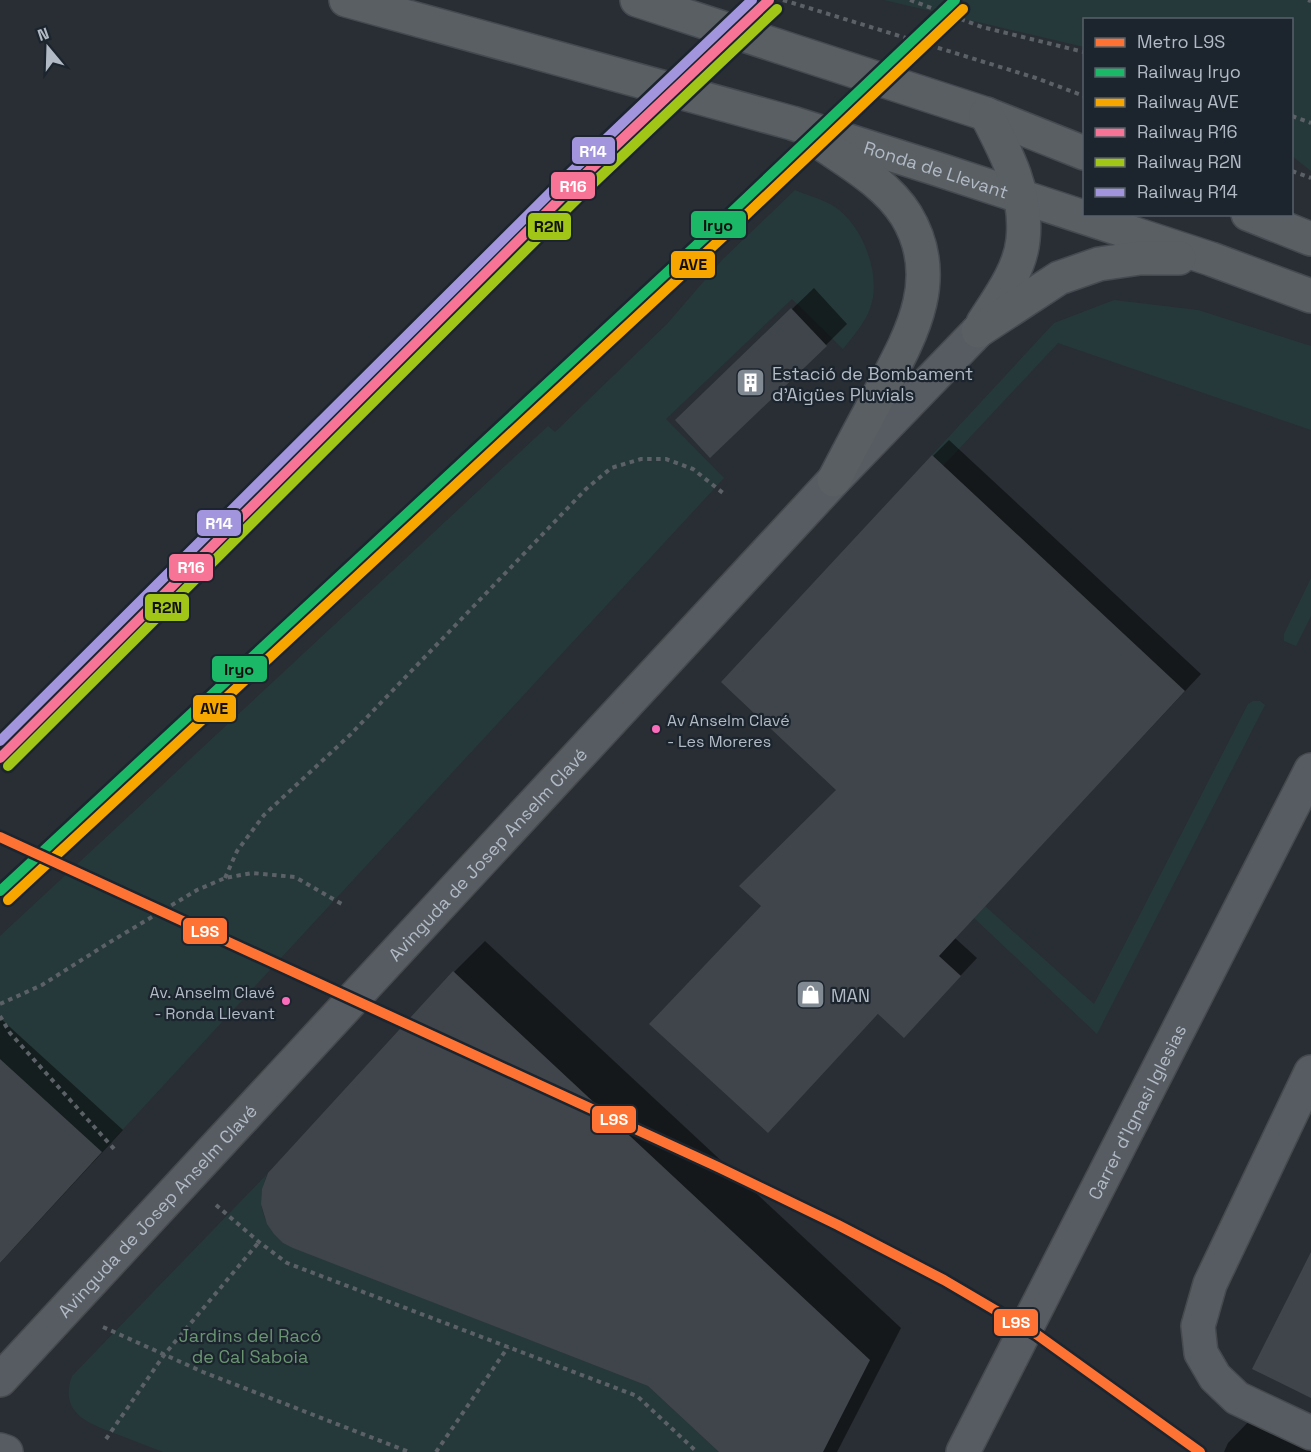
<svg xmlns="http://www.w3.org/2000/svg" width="1311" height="1452" font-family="'Space Grotesk',sans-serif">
  <rect width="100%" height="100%" fill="#282e34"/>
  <g fill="#26393a">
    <polygon points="884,0 1311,0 1311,171 1292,156 1292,20 1084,20 1084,47"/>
    <path d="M795,190C806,195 819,198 830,204C860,220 880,269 872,302C868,320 854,335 843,349L792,299L666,419L724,478L102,1152L0,1059V936L548,426L555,432L667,324L722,260Z"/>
    <polygon points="1114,300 1198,310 1311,346 1311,430 1058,343 943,466 932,455 1054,323"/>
    <polygon points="1311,578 1311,616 1296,646 1284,641 1284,634"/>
    <polygon points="1253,701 1260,701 1265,705 1097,1034 974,918 985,906 1094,1004 1248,704"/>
    <path d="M267,1174C256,1203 261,1221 283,1243L648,1386L719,1452H163C148,1446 134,1441 119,1435C90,1424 58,1414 72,1376Z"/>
  </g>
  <g fill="#0007">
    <polygon points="814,288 847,324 826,345 698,399"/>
    <polygon points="949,440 1201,674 955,938 977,958 920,1019 879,1013 768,1131 764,906 838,789 933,456"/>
    <polygon points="485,941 901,1328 837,1452 721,1452 454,972"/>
    <polygon points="0,1018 123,1130 0,1263"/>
    <polygon points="1252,1418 1311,1445 1311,1452 1224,1452 1228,1443"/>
  </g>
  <g fill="#40454b">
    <polygon points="791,308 827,346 710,458 675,420"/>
    <polygon points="932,455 1185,691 939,956 961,976 904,1038 878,1014 768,1133 649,1024 761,906 739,886 836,790 721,682"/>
    <polygon points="453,971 870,1360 823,1452 719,1452 648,1386 293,1248 283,1243 274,1234 267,1224 261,1204 262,1189 268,1173"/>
    <polygon points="0,1059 102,1152 0,1263"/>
    <polygon points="1311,1252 1311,1398 1252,1369"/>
  </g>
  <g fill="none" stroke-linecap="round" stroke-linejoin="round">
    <defs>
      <g id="minor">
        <polyline points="1311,1072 1210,1284 1198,1326 1201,1353 1215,1377 1237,1398 1311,1433"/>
        <path id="s1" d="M0,1380L834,480L978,331"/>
        <polyline points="0,1450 6,1452"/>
        <path id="s2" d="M963,1452L1311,770"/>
      </g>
      <g id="major">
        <path id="s3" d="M346,0L792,123L934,168L1211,259L1311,296"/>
        <polyline points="637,0 986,114 1084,153"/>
        <path d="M818,141C848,162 886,183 906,215C945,279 910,337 879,395C864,423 849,451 834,480"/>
        <polyline points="1248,214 1311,239"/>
        <path d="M983,323C999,298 1020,270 1023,240C1028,194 1007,154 986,114"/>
        <polyline points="978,331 1059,278 1099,264 1140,258 1179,258"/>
      </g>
    </defs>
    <use href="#minor" stroke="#464a4f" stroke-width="36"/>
    <use href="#major" stroke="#454a51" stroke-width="36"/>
    <g stroke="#5b6166" stroke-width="4" stroke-dasharray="4.5 4.5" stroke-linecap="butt">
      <polyline points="783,0 1036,78 1084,96"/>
      <polyline points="910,0 982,27 1084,52"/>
      <polyline points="1308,0 1311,1"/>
      <polyline points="1292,116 1311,123"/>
      <polyline points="1292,171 1311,178"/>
      <polyline points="225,878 237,851 264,815 351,734 586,489 611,468 641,459 666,459 693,469 723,493"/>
      <polyline points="0,1004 42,985 110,942 197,890 225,878 252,873 295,877 342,904"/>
      <polyline points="0,1016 10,1033 115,1150"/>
      <polyline points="216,1205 259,1242 287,1263 637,1396 697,1452"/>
      <polyline points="103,1327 203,1372 409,1452"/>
      <polyline points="106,1439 164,1355 259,1242"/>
      <polyline points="436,1452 508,1347"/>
    </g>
    <use href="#minor" stroke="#575c62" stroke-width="33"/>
    <use href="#major" stroke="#5a5f64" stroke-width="33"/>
    <defs>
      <polyline id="rail-1" points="0,891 717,226 955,0"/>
      <polyline id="rail-2" points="8,900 725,235 963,9"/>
      <polyline id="rail-3" points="0,758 576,183 769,0"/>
      <polyline id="rail-4" points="8,766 584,192 777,9"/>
      <polyline id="rail-5" points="0,741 568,175 752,0"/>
    </defs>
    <use href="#rail-1" stroke="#1c242e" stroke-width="15"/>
    <use href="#rail-2" stroke="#1c242e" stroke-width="15"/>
    <use href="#rail-3" stroke="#1c242e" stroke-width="15"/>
    <use href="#rail-4" stroke="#1c242e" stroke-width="15"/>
    <use href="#rail-5" stroke="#1c242e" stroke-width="15"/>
    <use href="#rail-1" stroke="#1ab867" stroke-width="10"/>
    <use href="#rail-2" stroke="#f7a600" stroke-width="10"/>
    <use href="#rail-3" stroke="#f77496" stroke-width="10"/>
    <use href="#rail-4" stroke="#a2c617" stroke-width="10"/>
    <use href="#rail-5" stroke="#a295dd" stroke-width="10"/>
    <defs>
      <polyline id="metro-1" points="0,837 718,1167 838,1225 944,1280 1036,1334 1200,1452"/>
    </defs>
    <use href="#metro-1" stroke="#1c242e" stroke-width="15"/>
    <use href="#metro-1" stroke="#fe7333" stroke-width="10"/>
  </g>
  <defs>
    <symbol id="building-square" viewBox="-11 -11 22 22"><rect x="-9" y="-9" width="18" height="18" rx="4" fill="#818992" stroke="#1c242e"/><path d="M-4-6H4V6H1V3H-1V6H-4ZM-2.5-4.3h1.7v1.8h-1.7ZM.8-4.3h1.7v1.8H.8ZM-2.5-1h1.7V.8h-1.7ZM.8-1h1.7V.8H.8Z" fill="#fff"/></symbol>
    <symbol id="shop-square" viewBox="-11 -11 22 22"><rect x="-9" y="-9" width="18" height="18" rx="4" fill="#818992" stroke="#1c242e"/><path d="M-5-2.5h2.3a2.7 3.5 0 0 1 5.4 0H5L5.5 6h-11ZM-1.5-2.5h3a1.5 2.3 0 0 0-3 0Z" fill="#fff"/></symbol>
  </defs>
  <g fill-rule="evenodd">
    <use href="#building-square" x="734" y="366" width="33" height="33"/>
    <use href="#shop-square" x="794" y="978" width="33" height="33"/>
  </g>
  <g fill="#fb6dba" stroke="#1c242e" stroke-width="2">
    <circle cx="656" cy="729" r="5"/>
    <circle cx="286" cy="1001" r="5"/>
  </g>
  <g text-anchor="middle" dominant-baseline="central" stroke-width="4.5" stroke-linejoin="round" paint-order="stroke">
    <g font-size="16" fill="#b1bac5" stroke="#1c242e" text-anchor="start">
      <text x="667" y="720">Av Anselm Clavé<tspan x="667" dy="21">- Les Moreres</tspan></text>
      <text x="275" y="992" text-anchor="end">Av. Anselm Clavé<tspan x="275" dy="21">- Ronda Llevant</tspan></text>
    </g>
    <g font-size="18" fill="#b1bac5" stroke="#1c242e">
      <text stroke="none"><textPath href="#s3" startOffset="614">Ronda de Llevant</textPath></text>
      <text stroke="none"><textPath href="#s1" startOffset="717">Avinguda de Josep Anselm Clavé</textPath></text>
      <text stroke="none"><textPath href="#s2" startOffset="382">Carrer d'Ignasi Iglesias</textPath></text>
      <text stroke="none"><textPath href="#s1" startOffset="231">Avinguda de Josep Anselm Clavé</textPath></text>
    </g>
    <g font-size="18" fill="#b1bac5" stroke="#1c242e" text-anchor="start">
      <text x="772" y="373">Estació de Bombament<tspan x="772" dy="21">d'Aigües Pluvials</tspan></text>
      <text x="831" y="995">MAN</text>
    </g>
    <g font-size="18" fill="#699571" stroke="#1c242e">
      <text x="250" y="1335">Jardins del Racó<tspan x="250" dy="21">de Cal Saboia</tspan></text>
    </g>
  </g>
  <g stroke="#1c242e" stroke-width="2">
    <rect x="571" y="136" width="45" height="29" rx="6" fill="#a295dd"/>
    <rect x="550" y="171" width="46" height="29" rx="6" fill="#f77496"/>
    <rect x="690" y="210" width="57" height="29" rx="6" fill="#1ab867"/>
    <rect x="527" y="212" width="45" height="29" rx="6" fill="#a2c617"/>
    <rect x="670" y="250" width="46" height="29" rx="6" fill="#f7a600"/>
    <rect x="196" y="509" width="46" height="28" rx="6" fill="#a295dd"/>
    <rect x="168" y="553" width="46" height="29" rx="6" fill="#f77496"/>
    <rect x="144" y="593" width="46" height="29" rx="6" fill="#a2c617"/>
    <rect x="211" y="655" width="57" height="28" rx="6" fill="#1ab867"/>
    <rect x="192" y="694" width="45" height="29" rx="6" fill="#f7a600"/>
    <rect x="182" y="917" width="46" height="28" rx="6" fill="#fe7333"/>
    <rect x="591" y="1105" width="46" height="29" rx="6" fill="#fe7333"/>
    <rect x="993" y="1308" width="46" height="29" rx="6" fill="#fe7333"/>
  </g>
  <g font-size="16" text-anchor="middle" font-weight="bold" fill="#fff">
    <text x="593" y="157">R14</text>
    <text x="573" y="192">R16</text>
    <text x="219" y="529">R14</text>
    <text x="191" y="573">R16</text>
    <text x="205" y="937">L9S</text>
    <text x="614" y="1125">L9S</text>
    <text x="1016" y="1328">L9S</text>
  </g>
  <g font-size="16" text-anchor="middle" font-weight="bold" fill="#111">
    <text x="718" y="231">Iryo</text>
    <text x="549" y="232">R2N</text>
    <text x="693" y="270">AVE</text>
    <text x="167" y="613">R2N</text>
    <text x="239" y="675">Iryo</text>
    <text x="214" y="714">AVE</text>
  </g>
  <rect x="1083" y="18" width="210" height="198" fill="#1c242e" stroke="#58606a" stroke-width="1.5"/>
  <rect x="1095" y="38" width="30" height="9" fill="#fe7333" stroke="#58606a" stroke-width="1.5"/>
  <text x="1137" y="48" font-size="18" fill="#b1bac5">Metro L9S</text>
  <rect x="1095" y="68" width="30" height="9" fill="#1ab867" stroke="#58606a" stroke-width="1.5"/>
  <text x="1137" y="78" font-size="18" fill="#b1bac5">Railway Iryo</text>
  <rect x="1095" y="98" width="30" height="9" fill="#f7a600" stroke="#58606a" stroke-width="1.5"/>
  <text x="1137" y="108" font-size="18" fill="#b1bac5">Railway AVE</text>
  <rect x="1095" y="128" width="30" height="9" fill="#f77496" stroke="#58606a" stroke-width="1.5"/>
  <text x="1137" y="138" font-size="18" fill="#b1bac5">Railway R16</text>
  <rect x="1095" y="158" width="30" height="9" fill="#a2c617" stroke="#58606a" stroke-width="1.5"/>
  <text x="1137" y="168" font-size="18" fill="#b1bac5">Railway R2N</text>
  <rect x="1095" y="188" width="30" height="9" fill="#a295dd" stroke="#58606a" stroke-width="1.5"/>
  <text x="1137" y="198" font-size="18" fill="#b1bac5">Railway R14</text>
  <g transform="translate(48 48) rotate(341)" stroke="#1c242e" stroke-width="4.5" paint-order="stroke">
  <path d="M0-4.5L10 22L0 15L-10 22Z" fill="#b1bac5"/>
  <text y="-9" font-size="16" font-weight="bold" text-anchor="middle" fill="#b1bac5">N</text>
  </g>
</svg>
